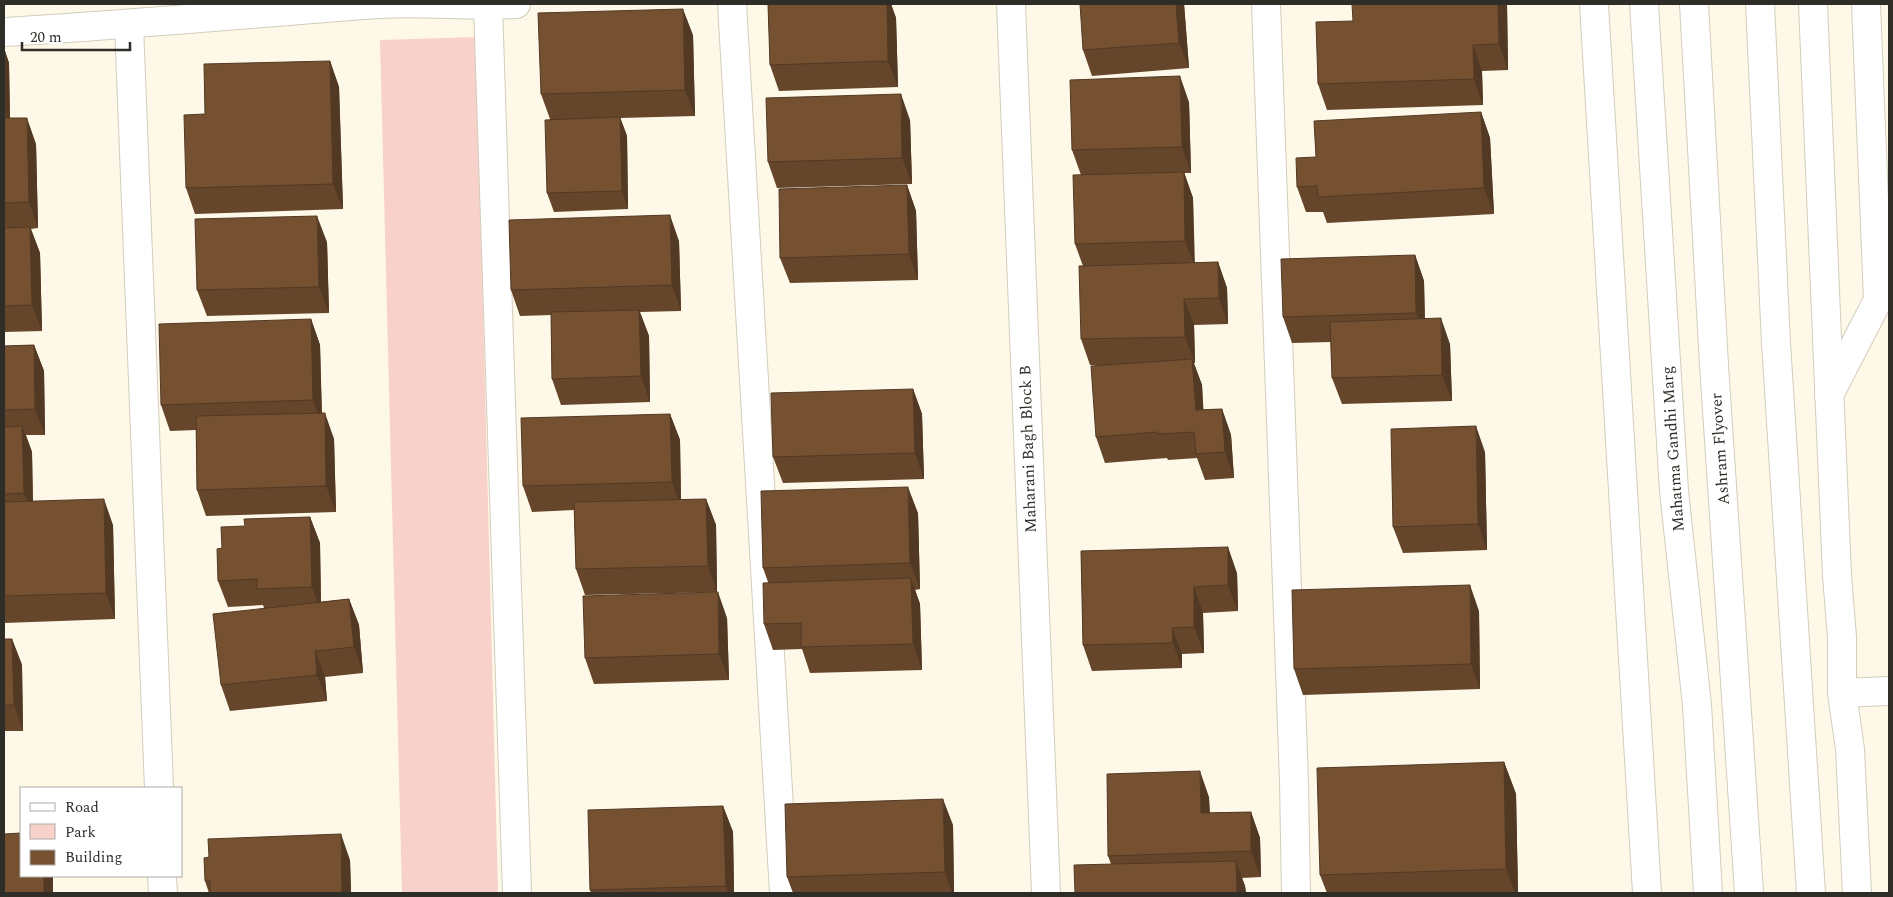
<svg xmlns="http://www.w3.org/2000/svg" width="1893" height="897" font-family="Spectral,serif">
  <rect width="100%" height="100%" fill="#fdf8e7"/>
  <polygon fill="#f9d1cb" points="476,37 498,893 402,893 380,40"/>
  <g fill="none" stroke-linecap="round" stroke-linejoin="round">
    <defs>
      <g id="minor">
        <polyline points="732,4 784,893"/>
        <polyline points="1011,4 1046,893"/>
        <polyline points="1266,4 1294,782 1296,893"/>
        <polyline points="1594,4 1647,893"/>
        <polyline points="488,5 517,893"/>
        <polyline points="129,25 159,788"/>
        <path d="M4,32C129,25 254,13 379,4C425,1 470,7 516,4"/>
        <polyline points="1829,395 1878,300 1866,4"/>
        <polyline points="1842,693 1889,691"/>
        <polyline points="162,876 163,893"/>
      </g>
      <g id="major">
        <polyline points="1644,4 1674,491 1697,705 1708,893"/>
        <polyline points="1813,4 1837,576 1842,637 1842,693 1850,749 1857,893"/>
      </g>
      <g id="highway">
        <polyline points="1694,4 1714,365 1749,893"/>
        <polyline points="1776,343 1811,893"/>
      </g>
    </defs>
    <use href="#minor" stroke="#d2cdbd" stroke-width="30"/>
    <use href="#major" stroke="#d2cdbd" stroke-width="30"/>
    <use href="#highway" stroke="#d2cdbd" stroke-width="30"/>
    <use href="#minor" stroke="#fff" stroke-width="28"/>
    <use href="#major" stroke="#fff" stroke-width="28"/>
    <use href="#highway" stroke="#fff" stroke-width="28"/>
    <defs>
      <polyline id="highway-bridge" points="1760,4 1776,343"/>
    </defs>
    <use href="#highway-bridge" stroke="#d2cdbd" stroke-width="30" stroke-linecap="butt"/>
    <use href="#highway-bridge" stroke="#fff" stroke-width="28"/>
  </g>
  <g fill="#65462b">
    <polygon points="768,4 891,4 896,18 898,87 779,91 770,65"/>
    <polygon points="1184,4 1189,68 1092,76 1083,50"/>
    <polygon points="1507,4 1508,70 1482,71 1483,105 1327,110 1318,84 1353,21"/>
    <polygon points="693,35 695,116 620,118 627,136 628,209 554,212 547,193 550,119 541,94"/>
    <polygon points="4,48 9,63 10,118 36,144 38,228 31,229 40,253 42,331 4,332"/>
    <polygon points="330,61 339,87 343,209 195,214 186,188 205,114"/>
    <polygon points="1189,102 1191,173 1184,173 1193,198 1194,263 1218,262 1227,288 1228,324 1194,325 1195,363 1194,363 1202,385 1203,410 1222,409 1231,435 1234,478 1205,480 1197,458 1168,460 1167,458 1105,463 1096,437 1102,365 1090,365 1081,339 1083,266 1075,244 1081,175 1072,150"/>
    <polygon points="1481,112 1490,138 1494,214 1327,223 1323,212 1306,212 1297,187 1316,157"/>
    <polygon points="910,120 912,184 777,188 768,162"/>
    <polygon points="907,185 916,211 918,280 790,283 780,258"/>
    <polygon points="679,241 681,311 640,312 649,336 650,402 561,405 552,379 551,315 520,316 511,290"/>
    <polygon points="327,242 329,313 207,316 197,290"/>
    <polygon points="1415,255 1424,281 1425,319 1450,344 1452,401 1342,404 1332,378 1331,342 1292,343 1283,317"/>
    <polygon points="311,319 320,345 322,413 334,439 336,512 206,516 197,490 196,430 170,431 161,405"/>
    <polygon points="34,345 44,371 45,435 26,435 32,452 33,501 113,525 115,619 4,623 4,346"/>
    <polygon points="913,389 922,414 924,479 783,483 773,457"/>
    <polygon points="670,414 680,440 681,500 706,499 716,525 717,592 585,595 576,569 574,510 532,512 523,486"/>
    <polygon points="1485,452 1487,550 1403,553 1393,527"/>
    <polygon points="918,513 920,589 915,590 920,604 922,670 810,673 802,649 773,650 764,624 768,582 763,568"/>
    <polygon points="310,517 320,543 321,602 349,599 359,625 363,673 325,677 327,701 230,711 221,685 264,608 263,605 228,607 218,581 222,548 245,526"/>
    <polygon points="1081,551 1237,573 1238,611 1203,613 1204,653 1182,654 1182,668 1092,671 1083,645"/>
    <polygon points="1479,611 1480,689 1303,695 1294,669"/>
    <polygon points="727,618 729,680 594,684 585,658"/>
    <polygon points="4,639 12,639 22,665 23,731 4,731"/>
    <polygon points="1504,762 1516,794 1518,893 1327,893 1320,875"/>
    <polygon points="1209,797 1210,813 1251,812 1260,838 1261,877 1242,878 1245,886 1246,893 1075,893 1111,864 1108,856"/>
    <polygon points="723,806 733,832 734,893 591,893 590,890"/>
    <polygon points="953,825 954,893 793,893 787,877"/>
    <polygon points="350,860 351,893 209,893 205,881"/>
  </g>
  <g fill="#523923">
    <polygon points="887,4 891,4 896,18 898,87 888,61"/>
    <polygon points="1176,4 1184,4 1189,68 1179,43"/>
    <polygon points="1498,4 1507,4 1508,70 1499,44"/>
    <polygon points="683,9 693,35 695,116 685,90"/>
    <polygon points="1473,45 1482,71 1483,105 1474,79"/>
    <polygon points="4,48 9,63 10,128 4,109"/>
    <polygon points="330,61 339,87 343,209 333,184"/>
    <polygon points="1180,76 1189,102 1191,173 1182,147"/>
    <polygon points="901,94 910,120 912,184 902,158"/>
    <polygon points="1481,112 1490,138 1494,214 1484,188"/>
    <polygon points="620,117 627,136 628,209 622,191"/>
    <polygon points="27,118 36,144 38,228 29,202"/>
    <polygon points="1184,172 1193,198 1195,267 1185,241"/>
    <polygon points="907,185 916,211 918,280 909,254"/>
    <polygon points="670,215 679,241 681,311 672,285"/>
    <polygon points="317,216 327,242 329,313 319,287"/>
    <polygon points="30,227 40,253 42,331 32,305"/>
    <polygon points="1415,255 1424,281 1425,339 1416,313"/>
    <polygon points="1218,262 1227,288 1228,324 1219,298"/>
    <polygon points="1184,299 1194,325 1195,363 1185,337"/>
    <polygon points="639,310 649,336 650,402 641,376"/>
    <polygon points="1441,318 1450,344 1452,401 1442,375"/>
    <polygon points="311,319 320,345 322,426 313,400"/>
    <polygon points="34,345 44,371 45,435 35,409"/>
    <polygon points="1192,359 1202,385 1205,436 1196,410"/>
    <polygon points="913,389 922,414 924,479 915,453"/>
    <polygon points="1222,409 1231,435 1234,478 1225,452"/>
    <polygon points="325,413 334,439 336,512 326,486"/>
    <polygon points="670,414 680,440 681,508 672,482"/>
    <polygon points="22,426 32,452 33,519 24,493"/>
    <polygon points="1476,426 1485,452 1487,550 1478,524"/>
    <polygon points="908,487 918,513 920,589 910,563"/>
    <polygon points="104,499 113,525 115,619 106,593"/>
    <polygon points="706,499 716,525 717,592 708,566"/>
    <polygon points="310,517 320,543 321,613 312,587"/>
    <polygon points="1228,547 1237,573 1238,611 1228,585"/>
    <polygon points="911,578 920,604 922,670 913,644"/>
    <polygon points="1470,585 1479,611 1480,689 1471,664"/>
    <polygon points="1194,587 1203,613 1204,653 1194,627"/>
    <polygon points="718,592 727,618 729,680 719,654"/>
    <polygon points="349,599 359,625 363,673 354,647"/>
    <polygon points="1172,628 1182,654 1182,668 1173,643"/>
    <polygon points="12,639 22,665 23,731 14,705"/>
    <polygon points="315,651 325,677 327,701 317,675"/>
    <polygon points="1504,762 1516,794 1518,893 1515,893 1506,869"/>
    <polygon points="1200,771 1209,797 1210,839 1201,813"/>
    <polygon points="943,799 953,825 954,893 952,893 945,872"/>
    <polygon points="723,806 733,832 734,893 728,893 726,886"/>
    <polygon points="1251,812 1260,838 1261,877 1251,851"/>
    <polygon points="341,834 350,860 351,893 342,893"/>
    <polygon points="1236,861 1245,886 1246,893 1237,893"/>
    <rect x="44" y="876" width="9" height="17"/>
  </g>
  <g fill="#755132" stroke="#523923">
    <polygon points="768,4 887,4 888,61 770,65"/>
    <polygon points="1080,4 1176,4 1179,43 1083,50"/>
    <polygon points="1352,4 1498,4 1499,44 1473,45 1474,79 1318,84 1316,22 1353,21"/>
    <polygon points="683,9 685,90 541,94 538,13"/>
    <polygon points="330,61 333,184 186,188 184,115 205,114 204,64"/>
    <polygon points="1180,76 1182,147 1072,150 1070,80"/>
    <polygon points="901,94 902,158 768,162 766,98"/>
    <polygon points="1481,112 1484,188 1318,197 1317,186 1297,187 1296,158 1316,157 1314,121"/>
    <polygon points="620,117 622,191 547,193 545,120"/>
    <polygon points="4,118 27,118 29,202 4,203"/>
    <polygon points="1184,172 1185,241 1075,244 1073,175"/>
    <polygon points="907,185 909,254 780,258 779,189"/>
    <polygon points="670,215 672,285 511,290 509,220"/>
    <polygon points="317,216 319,287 197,290 195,219"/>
    <polygon points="30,227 32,305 4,306 4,228"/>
    <polygon points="1415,255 1416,313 1283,317 1281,259"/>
    <polygon points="1218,262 1219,298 1184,299 1185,337 1081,339 1079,266"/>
    <polygon points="639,310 641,376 552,379 551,312"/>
    <polygon points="1441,318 1442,375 1332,378 1330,322"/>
    <polygon points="311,319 313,400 161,405 159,324"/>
    <polygon points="34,345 35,409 4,410 4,346"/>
    <polygon points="1192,359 1196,410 1222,409 1225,452 1196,454 1194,432 1158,434 1158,432 1096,437 1091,366"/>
    <polygon points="913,389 915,453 773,457 771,393"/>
    <polygon points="325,413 326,486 197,490 196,416"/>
    <polygon points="670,414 672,482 523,486 521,418"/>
    <polygon points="22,426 24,493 4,494 4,427"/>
    <polygon points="1476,426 1478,524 1393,527 1391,429"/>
    <polygon points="908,487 910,563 763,568 761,491"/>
    <polygon points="104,499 106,593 4,596 4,502"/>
    <polygon points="706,499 708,566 576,569 574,502"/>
    <polygon points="310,517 312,587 257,589 257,579 218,581 217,549 222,548 221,527 245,526 244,519"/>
    <polygon points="1228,547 1228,585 1194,587 1194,627 1172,628 1173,643 1083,645 1081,551"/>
    <polygon points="911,578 913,644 801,647 801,623 764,624 763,583"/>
    <polygon points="1470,585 1471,664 1294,669 1292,590"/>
    <polygon points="718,592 719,654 585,658 583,596"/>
    <polygon points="349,599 354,647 315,651 317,675 221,685 213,614"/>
    <polygon points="4,639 12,639 14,705 4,705"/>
    <polygon points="1504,762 1506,869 1320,875 1317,768"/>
    <polygon points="1200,771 1201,813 1251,812 1251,851 1108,856 1107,774"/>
    <polygon points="943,799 945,872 787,877 785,804"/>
    <polygon points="723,806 726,886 590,890 588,810"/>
    <polygon points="21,833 21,876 44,876 44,893 4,893 4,834"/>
    <polygon points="341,834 342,893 210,893 210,881 205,881 204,858 209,857 208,839"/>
    <polygon points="1236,861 1237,893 1075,893 1074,865"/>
  </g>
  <g text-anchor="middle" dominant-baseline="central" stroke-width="5" stroke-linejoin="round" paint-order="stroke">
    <g font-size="16" fill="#2f2d27" stroke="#fff">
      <text transform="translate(1028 449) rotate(-92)">Maharani Bagh Block B</text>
      <text transform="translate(1673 449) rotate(-94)">Mahatma Gandhi Marg</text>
      <text transform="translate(1720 449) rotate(-94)">Ashram Flyover</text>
    </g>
  </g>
  <rect width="1893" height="897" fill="none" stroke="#2f2d27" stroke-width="10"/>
  <rect x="20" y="787" width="162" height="90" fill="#ffffff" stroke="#acaba9"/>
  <rect x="30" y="803" width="25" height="8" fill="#ffffff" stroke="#acaba9"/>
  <text x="65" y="812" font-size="15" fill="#2f2d27">Road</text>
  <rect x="30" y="824" width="25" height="15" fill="#f9d1cb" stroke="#acaba9"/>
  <text x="65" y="837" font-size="15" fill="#2f2d27">Park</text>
  <rect x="30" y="850" width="25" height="15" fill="#755132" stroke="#acaba9"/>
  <text x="65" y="862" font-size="15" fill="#2f2d27">Building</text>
  <path d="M22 42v8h108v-8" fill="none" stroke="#2f2d27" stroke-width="2.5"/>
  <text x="30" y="42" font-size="15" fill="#2f2d27" stroke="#ffffff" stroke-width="4" paint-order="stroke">20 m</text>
</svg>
